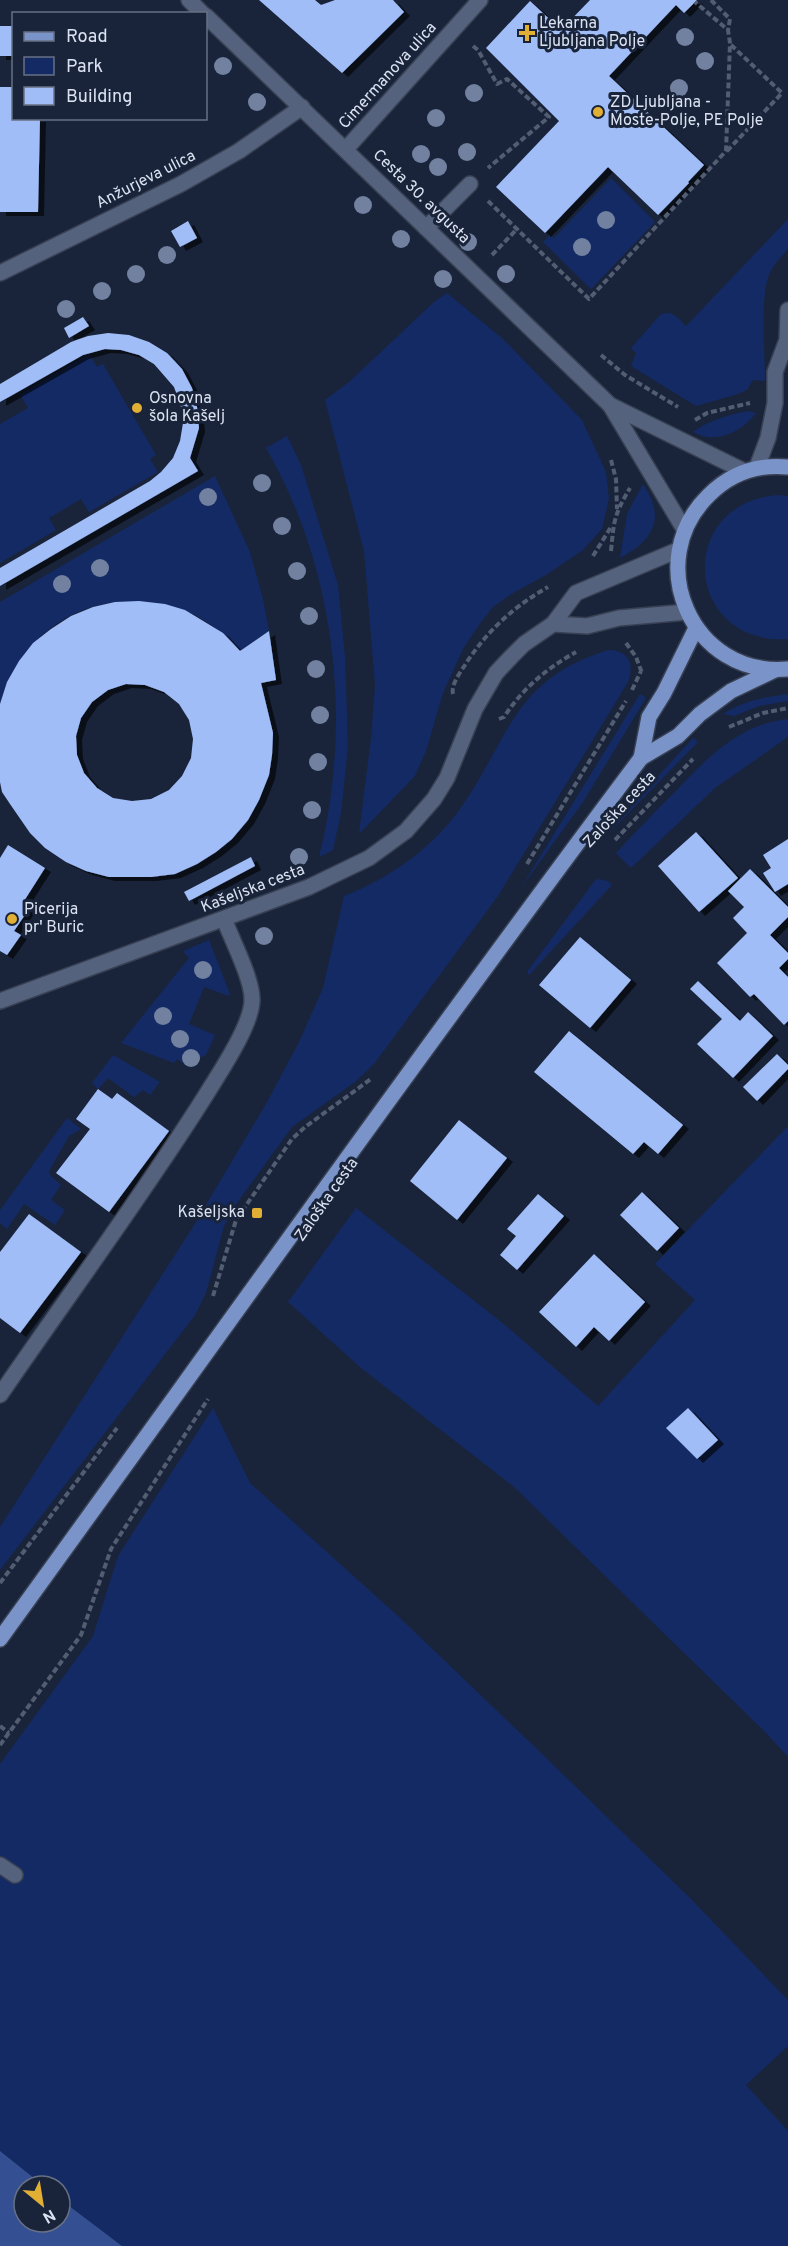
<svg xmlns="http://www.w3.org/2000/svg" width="788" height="2246" font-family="Overpass,sans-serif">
  <defs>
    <filter id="shadow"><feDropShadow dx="6" dy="4" stdDeviation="0" flood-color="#0009"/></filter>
  </defs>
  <rect width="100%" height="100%" fill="#19243a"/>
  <g fill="#142a64">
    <polygon points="611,178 655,222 591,289 543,242 550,235 554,238"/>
    <path d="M788,219V249C781,257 773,265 769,275C760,297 765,355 765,381L753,380L747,390L738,394L696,406L631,366L636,353L631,348L660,315C673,309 677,318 686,326Z"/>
    <polygon points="447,293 503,339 582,420 606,472 609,499 602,529 583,550 546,575 513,593 493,607 481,622 463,649 443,693 426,751 415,776 359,834 371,738 375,685 364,551 325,400 349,382 434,302"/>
    <polygon points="89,354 97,367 103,364 156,455 150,459 158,472 89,512 81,499 49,518 56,530 0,563 0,424 28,408 20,394"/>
    <path d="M748,411L756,413C742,432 715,445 693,432C709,420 729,415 748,411Z"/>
    <path d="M287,436L301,465L338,585L345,657L348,746L341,813L333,850L319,857C353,722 336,569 266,448Z"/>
    <path d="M215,476L250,552L263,599L269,631L240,651C225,635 207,619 185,611C177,608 167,607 158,605C83,590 22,633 0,704V602Z"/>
    <path d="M643,484C666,518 654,540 620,558L627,514Z"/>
    <path d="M778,495L788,496V639C685,646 673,504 778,495Z"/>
    <path d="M608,650C628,650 635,663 628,682L498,896L374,1064L355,1082L292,1127L234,1207L224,1226L206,1293L195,1315L0,1570V1527L191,1230L266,1104L299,1042L323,988L344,896C390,878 431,849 460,809C511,737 511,681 608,650Z"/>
    <polygon points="640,694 646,698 583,802 521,888"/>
    <path d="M788,694V701L759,706L734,716L723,714C743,701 765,697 788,694Z"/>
    <path d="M788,719V737L715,788L631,868L616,853C635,833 654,812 674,793C706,759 739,724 788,719Z"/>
    <polygon points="693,738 698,742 608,834 640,796"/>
    <polygon points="596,879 608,881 612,885 529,975 527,972"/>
    <polygon points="209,940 230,994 229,996 204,987 189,1024 215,1035 206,1055 184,1064 177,1059 174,1063 121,1043 189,958 183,951"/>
    <polygon points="113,1055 160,1082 150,1095 143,1090 134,1097 108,1078 98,1089 92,1083"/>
    <polygon points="67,1118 81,1129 69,1136 49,1171 50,1175 61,1185 51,1200 65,1210 55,1225 24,1204 7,1229 0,1223 0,1210"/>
    <polygon points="788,1126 788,1757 767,1734 513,1486 361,1368 288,1302 356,1208 505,1325 598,1406 695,1300 655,1264"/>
    <polygon points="213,1408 250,1483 398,1616 537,1749 690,1898 788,2000 788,2046 746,2085 788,2131 788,2246 122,2246 60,2199 60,2186 44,2186 0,2151 0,1764 93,1636 118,1556"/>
  </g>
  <polygon fill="#355092" points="0,2151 44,2186 24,2186 24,2222 60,2222 60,2199 122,2246 0,2246"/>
  <g fill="#a1bdf8" fill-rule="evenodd" filter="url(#shadow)">
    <polygon points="259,0 315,0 321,5 335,0 393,0 404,12 342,73"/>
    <polygon points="590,0 697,0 684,13 676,5 609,76 704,165 688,182 689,183 658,215 608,167 545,233 496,187 559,121 486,48 530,1 561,30"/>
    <rect x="0" y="26" width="14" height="30"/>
    <polygon points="0,87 14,87 14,118 40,118 38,212 0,212"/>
    <polygon points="188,221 197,238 180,247 171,231"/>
    <polygon points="83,317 89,326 69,338 64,328"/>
    <polygon points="108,333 129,335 149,342 167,353 182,369 192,388 197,407 199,428 190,458 198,471 0,586 0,568 150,481 161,472 173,458 180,441 183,423 181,407 174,387 154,364 139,355 121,350 105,349 83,355 0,402 0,384 71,342 88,336"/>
    <path d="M139,601L165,604L185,610L223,633L240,651L269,631L276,680L261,683L273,733L272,755L269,775L259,800L248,820L232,839L216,852L197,864L175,874L151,877H109L86,871L66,862L45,848L30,833L10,804L2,792L0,782V704L7,682L19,661L33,643L51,629L71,616L93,607L115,602ZM126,684L145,685L164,692L179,704L189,720L193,739L191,758L182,776L169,790L151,799L132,801L113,798L97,788L84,773L77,755L76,736L81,718L92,702L108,690Z"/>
    <polygon points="696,832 738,878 699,912 658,866"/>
    <polygon points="788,839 788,884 775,892 763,873 771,868 763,855"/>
    <polygon points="8,845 45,868 24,901 31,906 14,931 21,935 7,955 0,951 0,858"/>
    <polygon points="251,857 255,866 189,901 184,892"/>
    <polygon points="750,869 788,907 788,917 770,935 788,953 788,959 779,968 788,977 788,1021 784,1025 754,994 750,997 717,963 747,933 733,918 744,907 728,891"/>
    <polygon points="580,937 631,980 590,1028 539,985"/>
    <polygon points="698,981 740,1021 748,1012 773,1036 733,1078 697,1044 722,1019 690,989"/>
    <polygon points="569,1031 683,1125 658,1154 644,1142 633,1154 534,1072"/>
    <polygon points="777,1054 788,1065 788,1069 757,1101 743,1087"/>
    <polygon points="98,1089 112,1099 117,1093 169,1131 109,1212 56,1173 90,1129 76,1119"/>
    <polygon points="459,1120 507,1158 457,1220 410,1181"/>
    <polygon points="642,1192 679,1228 657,1251 620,1215"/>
    <polygon points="538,1194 564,1216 517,1270 500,1255 516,1236 507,1229"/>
    <polygon points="29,1214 81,1252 20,1333 0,1318 0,1252"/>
    <polygon points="594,1254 645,1302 609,1341 594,1327 576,1347 539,1312"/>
    <polygon points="688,1408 718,1440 697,1459 666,1428"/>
  </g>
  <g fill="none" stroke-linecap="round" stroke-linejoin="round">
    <defs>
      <g id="minor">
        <polyline points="189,0 203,14"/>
        <polyline points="206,16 610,405 684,529"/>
        <polyline points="346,149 480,0"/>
        <polyline points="426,228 470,184"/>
        <polyline points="0,273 181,184 239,151 302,107"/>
        <polyline points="610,405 744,471"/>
        <polyline points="757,467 768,438 775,403 775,372 787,340 788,310"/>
        <polyline points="553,624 587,626 619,618 687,612"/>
        <polyline points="0,1001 309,887 369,858 406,831 434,799 447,778 475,709 496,673 511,657 524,644 553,624 576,593 678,550"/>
        <path d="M0,1395C68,1296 140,1199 204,1098C218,1075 251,1027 252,1001C253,980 232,940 224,919"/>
        <polyline points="0,1865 15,1875"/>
      </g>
      <g id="major">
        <path d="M788,467C758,464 731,473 709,495C641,561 692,678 788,669"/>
        <polyline points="641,758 649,717 664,693 696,628"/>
        <path d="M0,1639C213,1345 423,1049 641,758L678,736L700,714L731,691L775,670"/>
      </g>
    </defs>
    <use href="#minor" stroke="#384053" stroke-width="18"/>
    <use href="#major" stroke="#384053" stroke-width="18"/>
    <g stroke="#535d71" stroke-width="4" stroke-dasharray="6 3" stroke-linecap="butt">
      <polyline points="711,0 730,19 728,30"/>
      <polyline points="473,46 478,50 497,84 507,79 549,117 488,168"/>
      <polyline points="727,151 782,93 730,44"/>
      <polyline points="488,201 589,299 726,151 730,43 728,30 695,2"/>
      <polyline points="492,255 518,228"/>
      <polyline points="601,355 625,375 678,407"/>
      <polyline points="695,420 707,413 750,403"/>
      <polyline points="611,460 616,479 617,509"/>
      <path d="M611,551C614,520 614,515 630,488"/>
      <polyline points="593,556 611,527"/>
      <polyline points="626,643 636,657 642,673"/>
      <polyline points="632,690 641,671"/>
      <path d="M453,694C451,685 459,674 465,665C486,632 513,607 548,587"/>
      <path d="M499,719L504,717C523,688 546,669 576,652"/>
      <polyline points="729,727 763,713 788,708"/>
      <polyline points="615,840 693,759"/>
      <polyline points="527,864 626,701"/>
      <polyline points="213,1296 236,1220 292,1139 305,1127 371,1079"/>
      <polyline points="0,1583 117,1428"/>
      <polyline points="0,1726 9,1733"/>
      <polyline points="0,1745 81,1635 111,1549 208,1399"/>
    </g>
    <use href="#minor" stroke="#55627d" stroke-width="15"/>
    <use href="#major" stroke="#7a93c8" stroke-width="15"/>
  </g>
  <g fill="#7281a0">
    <circle cx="685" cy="37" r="9"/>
    <circle cx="705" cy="61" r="9"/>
    <circle cx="223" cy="66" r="9"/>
    <circle cx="679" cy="88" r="9"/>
    <circle cx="474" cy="93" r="9"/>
    <circle cx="257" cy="102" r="9"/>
    <circle cx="436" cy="118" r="9"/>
    <circle cx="467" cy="152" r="9"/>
    <circle cx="421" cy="154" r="9"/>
    <circle cx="438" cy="167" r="9"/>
    <circle cx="363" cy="205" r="9"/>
    <circle cx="606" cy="220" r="9"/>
    <circle cx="401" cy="239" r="9"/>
    <circle cx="468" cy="242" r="9"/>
    <circle cx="582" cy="247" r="9"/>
    <circle cx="167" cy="255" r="9"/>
    <circle cx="136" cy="274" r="9"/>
    <circle cx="506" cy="274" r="9"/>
    <circle cx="443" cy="279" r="9"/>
    <circle cx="102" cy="291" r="9"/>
    <circle cx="66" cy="309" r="9"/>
    <circle cx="262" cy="483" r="9"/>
    <circle cx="208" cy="497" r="9"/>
    <circle cx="282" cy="526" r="9"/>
    <circle cx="100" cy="568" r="9"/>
    <circle cx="297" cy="571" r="9"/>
    <circle cx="62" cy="584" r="9"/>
    <circle cx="309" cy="616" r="9"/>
    <circle cx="316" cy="669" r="9"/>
    <circle cx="320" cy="715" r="9"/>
    <circle cx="318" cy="762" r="9"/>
    <circle cx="312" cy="810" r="9"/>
    <circle cx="299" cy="857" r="9"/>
    <circle cx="264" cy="936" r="9"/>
    <circle cx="203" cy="970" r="9"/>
    <circle cx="163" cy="1016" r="9"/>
    <circle cx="180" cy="1039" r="9"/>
    <circle cx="191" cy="1058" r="9"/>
  </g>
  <g fill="#e1af34" stroke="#19243a" stroke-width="2">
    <path d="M524 24h6v6h6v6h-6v6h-6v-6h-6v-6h6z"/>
    <circle cx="598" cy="112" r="6"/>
    <circle cx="137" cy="408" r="6"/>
    <circle cx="12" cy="919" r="6"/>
    <rect x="251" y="1207" width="12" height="12" rx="3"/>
  </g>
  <g text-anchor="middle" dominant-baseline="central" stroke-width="6" stroke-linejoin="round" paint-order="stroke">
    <g font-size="16" fill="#dbe3f2" stroke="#19243a" text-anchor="start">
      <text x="539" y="24">Lekarna<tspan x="539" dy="18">Ljubljana Polje</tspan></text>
      <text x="610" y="103">ZD Ljubljana -<tspan x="610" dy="18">Moste-Polje, PE Polje</tspan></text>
      <text x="149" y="399">Osnovna<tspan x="149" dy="18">šola Kašelj</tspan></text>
      <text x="24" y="910">Picerija<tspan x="24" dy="18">pr' Buric</tspan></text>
      <text x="245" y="1213" text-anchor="end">Kašeljska</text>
    </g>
    <g font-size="16" fill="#dbe3f2" stroke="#19243a">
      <text transform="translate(388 76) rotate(-48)">Cimermanova ulica</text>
      <text transform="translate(146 180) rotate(-27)">Anžurjeva ulica</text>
      <text transform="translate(421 197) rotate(44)">Cesta 30. avgusta</text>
      <text transform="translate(620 810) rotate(-47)">Zaloška cesta</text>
      <text transform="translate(253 889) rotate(-21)">Kašeljska cesta</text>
      <text transform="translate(327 1200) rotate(-55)">Zaloška cesta</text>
    </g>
  </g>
  <rect x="12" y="12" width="195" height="108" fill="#19243a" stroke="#677084" stroke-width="1.5"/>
  <rect x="24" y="32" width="30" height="9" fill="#7a93c8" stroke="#677084" stroke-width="1.5"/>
  <text x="66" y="42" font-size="18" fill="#dbe3f2">Road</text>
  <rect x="24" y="57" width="30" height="18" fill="#142a64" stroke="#677084" stroke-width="1.5"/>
  <text x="66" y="72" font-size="18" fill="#dbe3f2">Park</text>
  <rect x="24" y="87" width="30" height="18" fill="#a1bdf8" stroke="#677084" stroke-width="1.5"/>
  <text x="66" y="102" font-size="18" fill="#dbe3f2">Building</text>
  <g transform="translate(42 2204) rotate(150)"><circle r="28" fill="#19243a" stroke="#677084" stroke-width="1.5"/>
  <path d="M0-4.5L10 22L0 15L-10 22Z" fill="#e1af34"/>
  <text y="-9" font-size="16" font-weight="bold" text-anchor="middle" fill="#dbe3f2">N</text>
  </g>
</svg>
